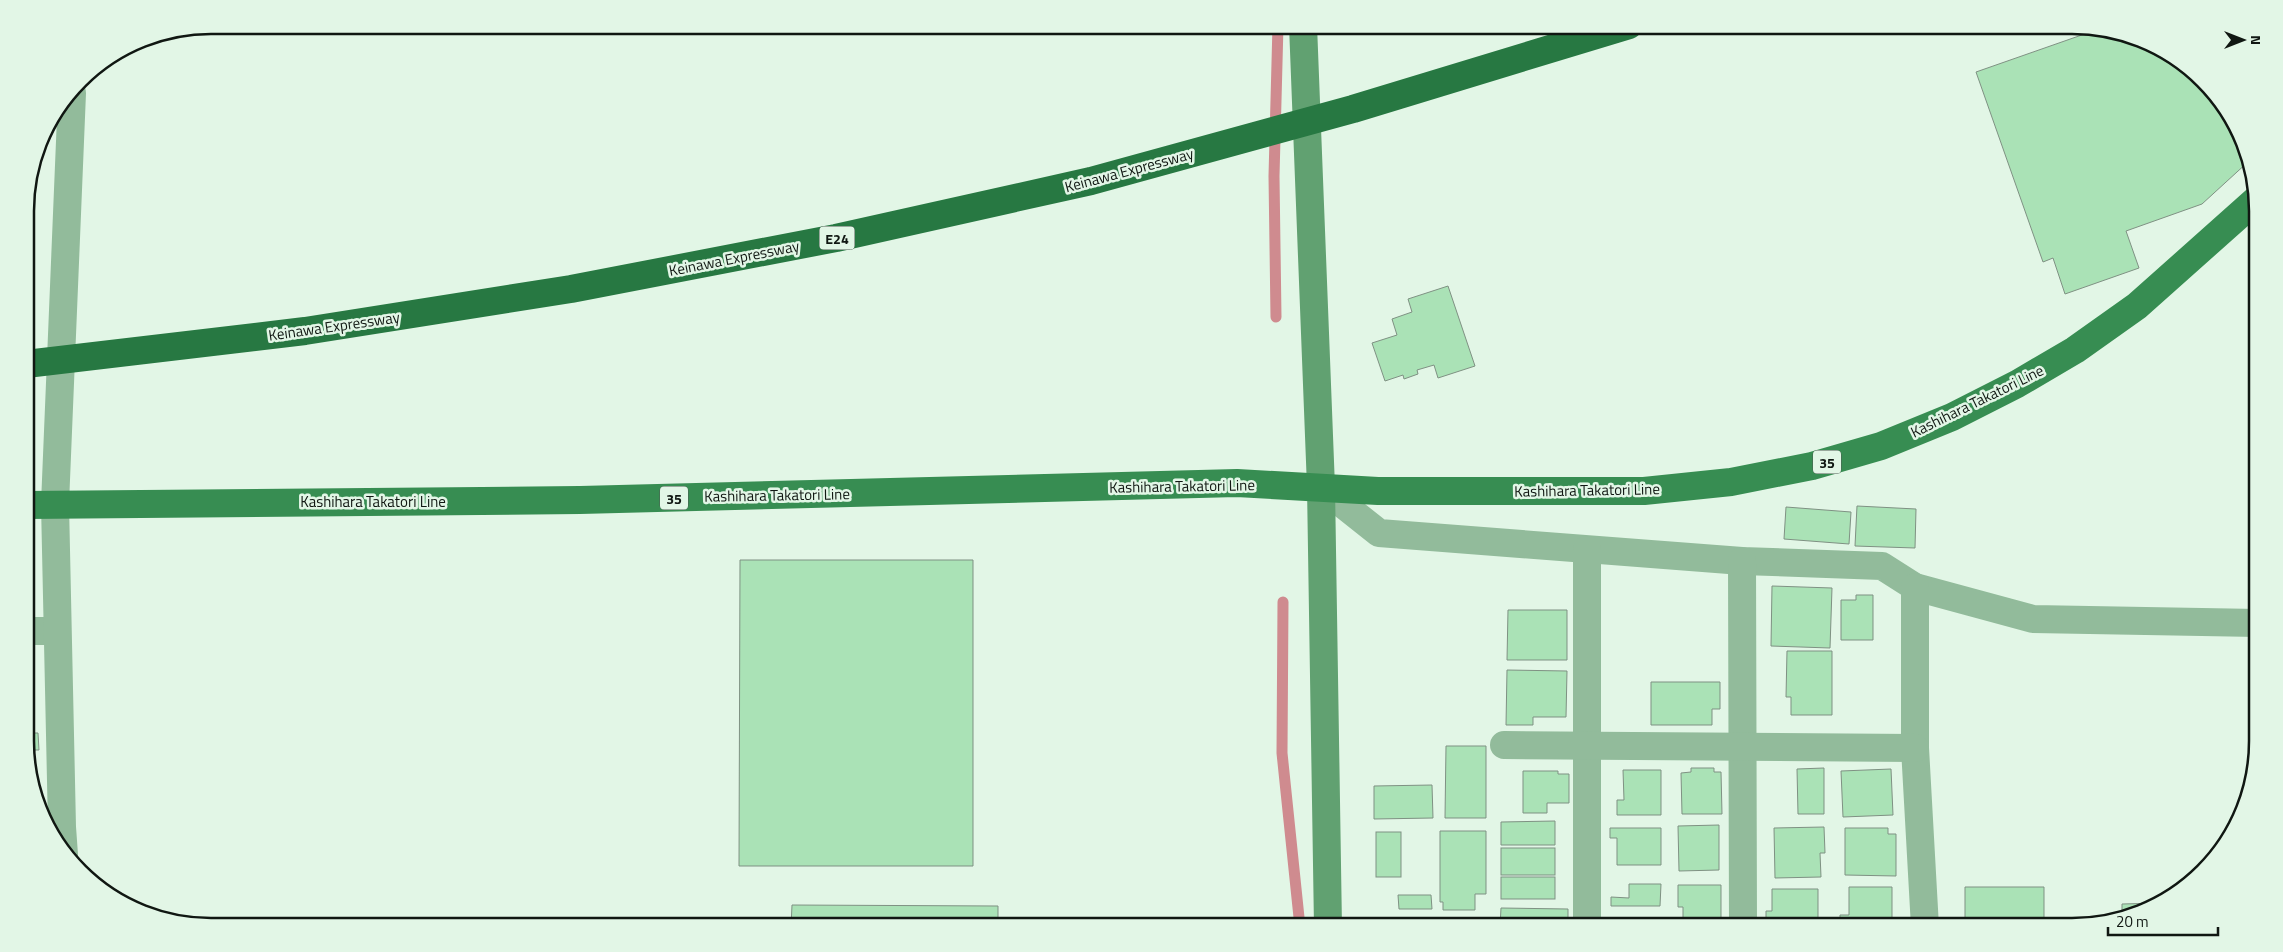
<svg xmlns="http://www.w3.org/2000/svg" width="2283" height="952" font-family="'Titillium Web',sans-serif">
  <rect width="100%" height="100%" fill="#e2f6e6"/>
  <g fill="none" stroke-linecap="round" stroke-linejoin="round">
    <g stroke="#cf8b8f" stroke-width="11">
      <polyline points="1276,317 1274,176 1278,25"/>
      <polyline points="1283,602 1282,753 1300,927"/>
    </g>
  </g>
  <g fill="#aae2b6" stroke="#7f9183">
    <polygon points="2096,30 2143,39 2185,63 2220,98 2244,140 2249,161 2202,204 2126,231 2139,268 2065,294 2053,258 2043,262 1976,72"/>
    <polygon points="1448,286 1475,366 1438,378 1434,365 1417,370 1418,374 1404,379 1403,375 1385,381 1372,343 1397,335 1392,319 1412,312 1408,299"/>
    <polygon points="1857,506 1916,509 1915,548 1855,546"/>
    <polygon points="1786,507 1851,512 1849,544 1784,539"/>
    <polygon points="740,560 973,560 973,866 739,866"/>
    <polygon points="1772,586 1832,588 1830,648 1771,646"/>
    <polygon points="1856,595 1873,595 1873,640 1841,640 1841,600 1856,600"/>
    <polygon points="1508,610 1567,610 1567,660 1507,660"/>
    <polygon points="1787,651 1832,651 1832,715 1791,715 1791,697 1786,697"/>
    <polygon points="1507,670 1567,671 1566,717 1533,717 1533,725 1506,725"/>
    <polygon points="26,677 30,677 30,706 27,706"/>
    <polygon points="1651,682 1720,682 1720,709 1712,709 1712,725 1651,725"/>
    <polygon points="27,733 38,733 39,750 30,750 31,783 27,766"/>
    <polygon points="1446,746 1486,746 1486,818 1445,818"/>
    <polygon points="1691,768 1714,768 1714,772 1721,772 1722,814 1682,814 1681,773 1691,772"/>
    <polygon points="1824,768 1824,814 1798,814 1797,769"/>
    <polygon points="1891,769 1893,815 1843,817 1841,771"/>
    <polygon points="1623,770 1661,770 1661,815 1617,815 1617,800 1624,800"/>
    <polygon points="1523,771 1558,771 1558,774 1569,774 1569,803 1547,803 1547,813 1523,813"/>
    <polygon points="1432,785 1433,818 1374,819 1374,786"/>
    <polygon points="1555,821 1555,845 1501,845 1501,822"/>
    <polygon points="1719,825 1719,870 1679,871 1678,826"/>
    <polygon points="1824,827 1825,853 1820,853 1821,877 1775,878 1774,828"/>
    <polygon points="1610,828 1661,828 1661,865 1617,865 1617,838 1610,838"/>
    <polygon points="1845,828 1888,828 1888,834 1896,834 1896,876 1845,875"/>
    <polygon points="1440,831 1486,831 1486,894 1475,894 1475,910 1443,910 1443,902 1440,902"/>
    <rect x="1376" y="832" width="25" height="45"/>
    <rect x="1501" y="848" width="54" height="27"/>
    <rect x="1501" y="877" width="54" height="22"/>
    <polygon points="1629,884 1661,884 1660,906 1611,906 1611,897 1629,898"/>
    <polygon points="1678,885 1721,885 1721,927 1683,927 1683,907 1678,907"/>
    <polygon points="1849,887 1892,887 1892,927 1840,927 1840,915 1849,915"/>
    <polygon points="1965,887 2044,887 2044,924 1965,923"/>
    <polygon points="1772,889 1818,889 1818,927 1766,925 1766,911 1772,911"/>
    <polygon points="1398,895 1431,895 1432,909 1399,909"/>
    <polygon points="2160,903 2132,917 2122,919 2122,904"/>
    <polygon points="792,905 998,906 998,927 791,927"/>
    <polygon points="1501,908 1568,909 1568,927 1500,927"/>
    <rect x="1609" y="919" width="51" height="8"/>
    <rect x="1378" y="920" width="108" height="7"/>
  </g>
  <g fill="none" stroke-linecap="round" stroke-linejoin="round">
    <g stroke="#92bb9b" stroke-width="28">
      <polyline points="1321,487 1379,533 1742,561 1882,566 1915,587 2033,619 2258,623"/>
      <polyline points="1587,550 1587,927"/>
      <polyline points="1742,561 1743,927"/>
      <polyline points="1915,587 1915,748 1925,927"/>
      <polyline points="26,631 57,631"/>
      <polyline points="1504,745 1915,748"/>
      <polyline points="64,855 62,827 55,504 72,93"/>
    </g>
    <polyline stroke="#61a171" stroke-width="28" points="1303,25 1321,487 1328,927"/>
    <polyline stroke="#378d52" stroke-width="28" points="26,505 580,500 1237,483 1378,491 1644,491 1731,482 1812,466 1881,446 1952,417 2017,384 2075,350 2137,306 2256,200"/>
    <polyline stroke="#277842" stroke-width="28" points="26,364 305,331 571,289 836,238 1091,181 1353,109 1629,25"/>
  </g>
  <g text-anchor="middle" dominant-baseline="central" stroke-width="5" stroke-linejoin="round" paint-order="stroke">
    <g fill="#e2f6e6" stroke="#4f5a52" stroke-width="1">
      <rect x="819.5" y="226.5" width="35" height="23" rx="4"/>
      <rect x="1813" y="450.5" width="28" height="23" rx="4"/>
      <rect x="660" y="486.5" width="28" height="23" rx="4"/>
    </g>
    <g font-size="14" font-weight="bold" fill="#101712">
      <text x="837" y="238">E24</text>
      <text x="1827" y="462">35</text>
      <text x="674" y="498">35</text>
    </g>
    <g font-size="15" fill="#101712" stroke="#e2f6e6">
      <text transform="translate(1129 170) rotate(-15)">Keinawa Expressway</text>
      <text transform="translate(734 258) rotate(-11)">Keinawa Expressway</text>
      <text transform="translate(334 326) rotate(-8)">Keinawa Expressway</text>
      <text transform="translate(1977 401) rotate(-26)">Kashihara Takatori Line</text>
      <text transform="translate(1182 486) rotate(-1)">Kashihara Takatori Line</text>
      <text transform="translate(1587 490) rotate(-1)">Kashihara Takatori Line</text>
      <text transform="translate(777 495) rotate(-1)">Kashihara Takatori Line</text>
      <text x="373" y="501">Kashihara Takatori Line</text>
    </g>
  </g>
  <path d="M0 0H2283V952H0ZM211 34H2072A177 177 0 0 1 2249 211V741A177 177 0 0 1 2072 918H211A177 177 0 0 1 34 741V211A177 177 0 0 1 211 34Z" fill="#e2f6e6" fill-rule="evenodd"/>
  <path fill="none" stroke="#101712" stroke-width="2.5" d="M211 34H2072A177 177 0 0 1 2249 211V741A177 177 0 0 1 2072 918H211A177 177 0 0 1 34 741V211A177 177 0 0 1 211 34Z"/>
  <g transform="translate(2243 40) rotate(90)" stroke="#e2f6e6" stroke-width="4" paint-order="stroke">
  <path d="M0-4L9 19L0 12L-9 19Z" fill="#101712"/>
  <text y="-8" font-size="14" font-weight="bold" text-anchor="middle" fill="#101712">N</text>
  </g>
  <path d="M2108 927v8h110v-8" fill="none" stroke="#101712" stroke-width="2.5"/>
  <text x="2116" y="927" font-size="15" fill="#101712" stroke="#e2f6e6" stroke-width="4" paint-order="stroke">20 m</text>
</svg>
